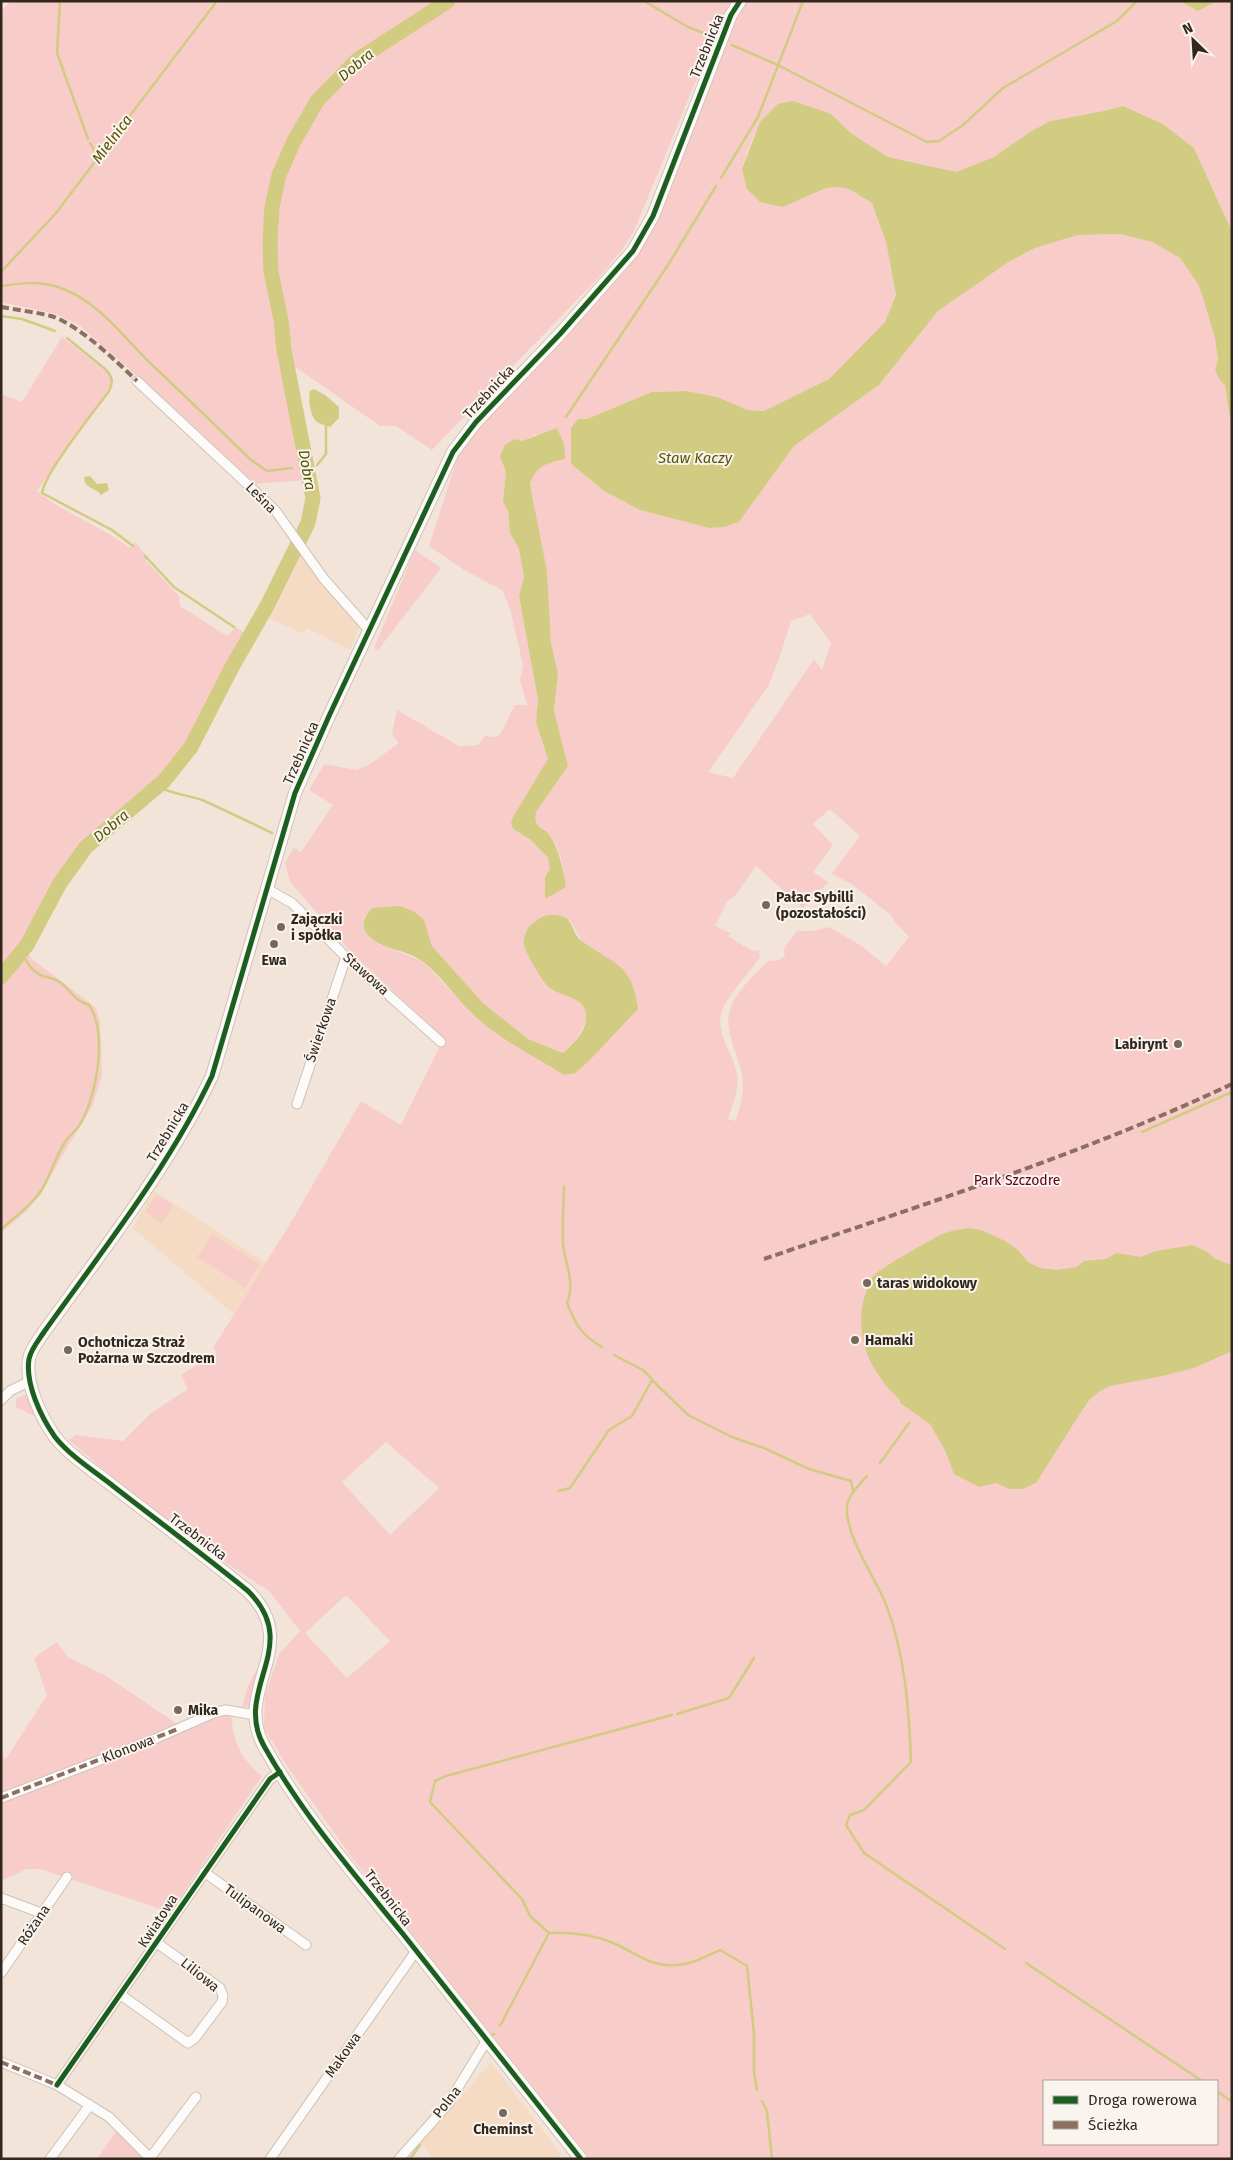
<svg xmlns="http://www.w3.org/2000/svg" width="1233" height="2160" font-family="'Fira Sans',sans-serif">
  <rect width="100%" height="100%" fill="#f2e4d8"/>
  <g fill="#f6dbc4">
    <polygon points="300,551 361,624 350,650 307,628 304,634 266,617"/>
    <polygon points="154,1191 266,1263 234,1314 132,1228"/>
    <polygon points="491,2062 561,2154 556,2159 433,2159 421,2143"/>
  </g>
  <g fill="#f8cdc9" fill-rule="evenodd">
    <polygon points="11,1 216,1 214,4 216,6 220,1 435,1 351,57 332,74 300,114 276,172 267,211 267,267 306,480 253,484 185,418 79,325 56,314 1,302 1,11"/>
    <polygon points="455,1 731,1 705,59 634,231 622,250 600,276 432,450 396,426 380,426 290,363 283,306 274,264 274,222 282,180 303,135 321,102 360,65"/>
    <path d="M745,1H1179L1198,11L1217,1H1232V232L1194,148L1163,124L1123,106L1104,111L1050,121L1030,132L994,157L956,172L888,157L852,134L831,114L760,122L747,152L742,169L783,207L826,188L836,187L849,189L872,203L886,242L896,295L885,322L829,379L764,411L748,410L717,397L687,391L652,392L587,419H578L571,428V464L604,491L640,510L709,528L724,527L739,522L794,446L879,385L938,311L1010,261L1035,248L1078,235L1119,234L1152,242L1180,258L1198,284L1204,301L1215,338L1218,359L1215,370L1219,379L1225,385L1232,431V2159H590L350,1855L289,1769L264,1728L265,1696L279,1654L300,1631L269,1591L174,1529L69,1440L75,1435L123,1441L151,1413L188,1389L181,1375L217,1352L213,1348L293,1219L361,1101L401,1125L444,1038L352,953L290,882L285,862L294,848L301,852L333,805L309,790L324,764L356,770L370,764L399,743L392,734L397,710L459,746L478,745L485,736L497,737L502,731L515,705H527L520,680L523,665L510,609L502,590L464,570L429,546L461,447L628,268L654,229L738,13ZM536,434L565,459C542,464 529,468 530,495L547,571L551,643L558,673L554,711L568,766L536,812C533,828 541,824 549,834C556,841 560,855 563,865L545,899V877L550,869L548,858L531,840L513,829V817L549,759L536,722L538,700L519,596L524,578L519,549L510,533L508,511L503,502L506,472L522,442ZM810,614L831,643L822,670L814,659L733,778L708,772L769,685L780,656L791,621ZM830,809L860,836L831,874L850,883L891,915L895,922L909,937L886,966L863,947L829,927L814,931H797L784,949L785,956L779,960L768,961C754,976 733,993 729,1014C725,1030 739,1058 742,1075C745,1091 740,1105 736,1121L728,1119C732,1105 740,1090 737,1074C734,1054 714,1032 722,1011C729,993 749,973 760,957L759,950L752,951L728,936L731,933L715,926L727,901L735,896L756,866L803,908L828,882L813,872L833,845L813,824ZM365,916L432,946L483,1003L528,1039L563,1053C576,1041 600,1013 575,999C568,995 558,994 550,989C544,984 541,976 537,970C525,950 516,939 536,920H570L582,941L612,1037L564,1075L497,1035L475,1016L422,961L379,944L367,934L363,926ZM386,1442L439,1488L390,1535L342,1482ZM346,1595L390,1641L347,1678L305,1633ZM1044,2081H1217V2144H1044Z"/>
    <path d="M62,337L105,371L112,380L110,387L37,491C65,514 100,525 128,547H131L135,542L146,555V561L179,596L180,606L227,636L236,627L244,633L186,743L158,778L109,817L74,852L20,943L32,959L95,1007L100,1020L102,1074L93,1105L62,1156L41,1194L24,1213L1,1233V394L22,402Z"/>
    <polygon points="415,550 441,568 378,650 374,648"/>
    <polygon points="156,1195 173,1205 162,1223 145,1212"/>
    <polygon points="212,1234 260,1264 245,1288 197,1257"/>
    <polygon points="24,1395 29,1397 34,1416 16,1407 16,1399"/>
    <path d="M57,1642L68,1657L106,1676L186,1730L215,1717L228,1714L232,1718C232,1743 244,1762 262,1776L170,1912L40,1869H27L1,1881V1756L6,1759L47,1695L34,1658Z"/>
    <polygon points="256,1670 258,1673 250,1705 242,1708 248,1686"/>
    <polygon points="116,2131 117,2131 144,2159 97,2159"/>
  </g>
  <g fill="#d2cb82">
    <polygon points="1179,1 1217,1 1198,11"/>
    <polygon points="793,101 831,114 852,134 888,157 956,172 994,157 1030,132 1050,121 1104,111 1123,106 1163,124 1194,148 1232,232 1232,431 1225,385 1219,379 1215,370 1218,359 1215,338 1204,301 1198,284 1180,258 1152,242 1120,234 1078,235 1035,248 1010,261 938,311 879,385 794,446 739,522 724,527 709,528 640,510 604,491 571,464 571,428 578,419 587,419 652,392 687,391 717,397 748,410 764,411 829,379 885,322 896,295 886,242 872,203 849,189 836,187 826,188 783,207 760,202 747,189 742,169 760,122 778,104"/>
    <path d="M314,389L325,395L339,407V418L330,427C325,425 318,424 315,420C310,413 308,399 310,391Z"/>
    <path d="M557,428L564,444L565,459C547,463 535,466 530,485L547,571L551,643L558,673L554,711L568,766L536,812C533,830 544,825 551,837C560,853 563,869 566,887L545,899V877L550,869L548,858L531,840L513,829L511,823L513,817L548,759L536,722L538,700L519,596L524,578L519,549L510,533L508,511L503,502L506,472L500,456L505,445L514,439L522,441Z"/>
    <path d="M90,476L97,484L107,483L109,490L101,495C96,488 87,489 84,480L85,477Z"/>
    <path d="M400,906L415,912L424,920L432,946L483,1003L528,1039L563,1053C574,1043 587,1031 586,1015C585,997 563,997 551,989C544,985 528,957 525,948C522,942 525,932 529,927C535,920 543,915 552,915C577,915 568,931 583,942C615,965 632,963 638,1009L588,1062L575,1073L564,1075C534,1056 501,1041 475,1016C457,1000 441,975 422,961C406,949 381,950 368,935C359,925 365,916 372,908Z"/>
    <path d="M968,1228L981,1230L1005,1241L1017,1249L1028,1262L1040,1268L1057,1270L1077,1267L1084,1261L1106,1259L1116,1253L1141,1257L1156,1251L1192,1245L1206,1251L1215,1259L1232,1265V1351L1194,1368L1158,1377L1110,1386L1100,1391L1090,1399L1079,1415L1036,1483L1022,1489H1010L996,1483L979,1487L954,1474L945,1450L930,1424L900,1403V1400C870,1372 853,1336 865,1295C867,1289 870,1283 872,1278C875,1270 928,1242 938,1236C947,1231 958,1230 968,1228Z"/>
  </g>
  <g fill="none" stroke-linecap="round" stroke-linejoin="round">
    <g stroke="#d2cb82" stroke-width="2.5">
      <polyline points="60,1 57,53 88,139"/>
      <polyline points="644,1 688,27 711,36"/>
      <polyline points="732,45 778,65 927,142 939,141 963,125 1003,88 1117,21 1137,1"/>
      <polyline points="90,143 98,157"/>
      <polyline points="721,178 758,117 803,1"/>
      <polyline points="1,272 56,213 217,1"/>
      <path d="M1,286C20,283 39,281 58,287C97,300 120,333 148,361C182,393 216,426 250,459L267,471L292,468"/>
      <polyline points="1,316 22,319 55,331"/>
      <path d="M67,338L105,369C112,376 114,381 109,391C94,412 45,472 42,493L112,530L133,546"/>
      <polyline points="566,417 668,265 716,186"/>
      <polyline points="317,465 326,454 326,425"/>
      <polyline points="145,556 174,587 234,627"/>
      <path d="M158,786C166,793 189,795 202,800C225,810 249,822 272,833"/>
      <polyline points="1142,1132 1232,1092"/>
      <path d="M564,1187C564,1205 562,1223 563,1242C564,1263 576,1282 567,1303C576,1325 581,1335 602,1347"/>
      <path d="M1,1229C15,1217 32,1205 42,1189C51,1174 55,1158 64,1144C67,1137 74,1133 79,1126C97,1097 108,1034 89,1005C73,1000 73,992 61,983C55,978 50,978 43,976C32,972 26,962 22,952"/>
      <polyline points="614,1355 643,1370 652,1379"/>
      <polyline points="880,1463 909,1423"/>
      <path d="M867,1476C860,1484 847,1496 847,1507C845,1535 874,1576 885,1602C905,1652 909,1709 911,1762L864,1810L850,1815L846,1825L864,1853L1005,1949"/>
      <polyline points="558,1491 570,1488 609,1430 632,1416 652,1380 688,1415 732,1437 764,1448 809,1469 851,1481 853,1491"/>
      <polyline points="677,1714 729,1698 754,1658"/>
      <path d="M672,1715L446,1776L435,1781L430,1802L522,1899L530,1916L549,1933C571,1932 592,1934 613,1943C635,1952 651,1968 677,1965C692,1964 707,1956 720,1950L747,1966L754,2034V2072L757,2090"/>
      <polyline points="1026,1963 1202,2081"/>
      <polyline points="500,2026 549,1933"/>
      <polyline points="492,2035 494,2034"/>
      <polyline points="1217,2091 1232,2102"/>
      <polyline points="762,2101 767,2111 772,2159"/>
      <polyline points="410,2159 420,2145"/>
    </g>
    <polyline stroke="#d2cb82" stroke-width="15" points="1,977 27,945 60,883 86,847 164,781 191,747 232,667 267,606 308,523 313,498 284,350 281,320 271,272 270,240 272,207 279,175 294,141 317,101 357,60 448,1"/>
    <defs>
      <g id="street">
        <polyline points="137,381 275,510 324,579 369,630"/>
        <polyline points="267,889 292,903 346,957 441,1042"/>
        <polyline points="297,1104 346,957"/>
        <polyline points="1,1400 10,1391 30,1381"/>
        <polyline points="1,1798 150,1741 216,1712 226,1710 255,1715"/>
        <polyline points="204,1872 306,1945"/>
        <polyline points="1,1898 41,1913"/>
        <polyline points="1,1973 67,1877"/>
        <polyline points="121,1995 188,2043 195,2038 222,2002 223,1996 220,1988 157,1943"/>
        <polyline points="1,2062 57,2085 109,2117 150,2158 196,2097"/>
        <polyline points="57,2085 270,1779 280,1772"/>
        <polyline points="50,2159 90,2105"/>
        <polyline points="270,2159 416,1951"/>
        <polyline points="399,2159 448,2104 487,2040"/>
      </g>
      <path id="secondary" d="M581,2159C522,2084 463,2009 403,1934C354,1874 302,1814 264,1746C232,1689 304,1646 248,1591C204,1555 158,1521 113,1486C94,1471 70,1456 55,1437C41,1417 25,1384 29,1359C31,1349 38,1341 44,1332C102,1251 169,1167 212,1076L295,793L329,716L453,452L476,422L560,334L633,251L653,216L731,15L740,1"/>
    </defs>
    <use href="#street" stroke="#cec2b7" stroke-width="11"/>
    <use href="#secondary" stroke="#cec2b7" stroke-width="14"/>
    <use href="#street" stroke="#fdfbf9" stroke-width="9"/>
    <use href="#secondary" stroke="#fdfbf9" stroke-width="12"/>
    <g stroke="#8d6e63" stroke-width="4" stroke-dasharray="8 4" stroke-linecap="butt">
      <path d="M1,307C18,310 35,312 51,316C78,324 116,361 137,381"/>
      <path d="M764,1259C921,1205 1081,1155 1232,1084"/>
      <polyline points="1,1798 178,1729"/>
      <polyline points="1,2062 57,2085 60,2082"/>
    </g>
    <defs>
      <g id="cycleway">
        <polyline points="57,2085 270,1779 280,1772"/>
        <path d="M581,2159C522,2084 463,2009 403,1934C354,1874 302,1814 264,1746C232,1689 304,1646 248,1591C204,1555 158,1521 113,1486C94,1471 70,1456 55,1437C41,1417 25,1384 29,1359C31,1349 38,1341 44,1332C102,1251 169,1167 212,1076L295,793L329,716L453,452L476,422L560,334L633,251L653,216L731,15L740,1"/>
      </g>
    </defs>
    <use href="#cycleway" stroke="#faf4ef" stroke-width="8"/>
    <use href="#cycleway" stroke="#1b5e20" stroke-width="5"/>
  </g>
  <g fill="#75695e" stroke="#faf4ef" stroke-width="2">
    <circle cx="766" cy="905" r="5"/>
    <circle cx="281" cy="927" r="5"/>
    <circle cx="274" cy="944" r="5"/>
    <circle cx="1178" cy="1044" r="5"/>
    <circle cx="867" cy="1283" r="5"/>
    <circle cx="855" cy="1340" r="5"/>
    <circle cx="68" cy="1350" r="5"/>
    <circle cx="178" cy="1710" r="5"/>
    <circle cx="503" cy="2113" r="5"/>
  </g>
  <g text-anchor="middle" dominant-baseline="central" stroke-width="4" stroke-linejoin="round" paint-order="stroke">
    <g font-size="14" fill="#32271d" stroke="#faf4ef">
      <text transform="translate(707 46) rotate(-68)">Trzebnicka</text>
      <text transform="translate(489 392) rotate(-47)">Trzebnicka</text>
      <text transform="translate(261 498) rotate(45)">Leśna</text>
      <text transform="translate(301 753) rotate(-66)">Trzebnicka</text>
      <text transform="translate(366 974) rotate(42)">Stawowa</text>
      <text transform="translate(321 1030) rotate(-71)">Świerkowa</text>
      <text transform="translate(168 1132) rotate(-59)">Trzebnicka</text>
      <text transform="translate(198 1537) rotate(37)">Trzebnicka</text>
      <text transform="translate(128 1749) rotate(-21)">Klonowa</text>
      <text transform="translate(388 1898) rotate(52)">Trzebnicka</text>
      <text transform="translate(255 1909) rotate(36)">Tulipanowa</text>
      <text transform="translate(158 1921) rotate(-57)">Kwiatowa</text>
      <text transform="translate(34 1925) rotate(-56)">Różana</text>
      <text transform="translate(200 1975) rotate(39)">Liliowa</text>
      <text transform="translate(343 2055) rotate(-55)">Makowa</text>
      <text transform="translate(447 2102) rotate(-52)">Polna</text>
    </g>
    <g font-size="14" font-weight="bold" fill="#32271d" stroke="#faf4ef" text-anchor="start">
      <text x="776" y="897">Pałac Sybilli<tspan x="776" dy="16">(pozostałości)</tspan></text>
      <text x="291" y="919">Zajączki<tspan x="291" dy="16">i spółka</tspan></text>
      <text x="274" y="960" text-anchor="middle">Ewa</text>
      <text x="1168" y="1044" text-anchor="end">Labirynt</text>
      <text x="877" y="1283">taras widokowy</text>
      <text x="865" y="1340">Hamaki</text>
      <text x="78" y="1342">Ochotnicza Straż<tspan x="78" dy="16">Pożarna w Szczodrem</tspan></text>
      <text x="188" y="1710">Mika</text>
      <text x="503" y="2129" text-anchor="middle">Cheminst</text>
    </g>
    <g font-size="14" fill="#5f0217" stroke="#faf4ef">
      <text x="1017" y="1180">Park Szczodre</text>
    </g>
    <g font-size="15" font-style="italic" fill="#575403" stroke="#faf4ef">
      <text transform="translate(356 65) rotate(-40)">Dobra</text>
      <text transform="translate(112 139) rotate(-53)">Mielnica</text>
      <text x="695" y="458">Staw Kaczy</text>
      <text transform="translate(307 470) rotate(80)">Dobra</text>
      <text transform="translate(111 826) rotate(-40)">Dobra</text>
    </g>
  </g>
  <rect width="1233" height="2160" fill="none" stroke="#32271d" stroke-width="5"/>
  <rect x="1043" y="2080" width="175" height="65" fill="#faf4ef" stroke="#aaa29b"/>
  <rect x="1053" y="2096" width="25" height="8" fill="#1b5e20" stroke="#aaa29b"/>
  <text x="1088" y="2105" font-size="15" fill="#32271d">Droga rowerowa</text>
  <rect x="1053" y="2121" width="25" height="8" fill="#8d6e63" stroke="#aaa29b"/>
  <text x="1088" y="2130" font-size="15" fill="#32271d">Ścieżka</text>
  <g transform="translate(1193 40) rotate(335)" stroke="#faf4ef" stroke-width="4" paint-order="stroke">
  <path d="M0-4L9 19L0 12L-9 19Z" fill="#32271d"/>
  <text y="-8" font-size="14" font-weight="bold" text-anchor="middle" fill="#32271d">N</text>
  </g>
</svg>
